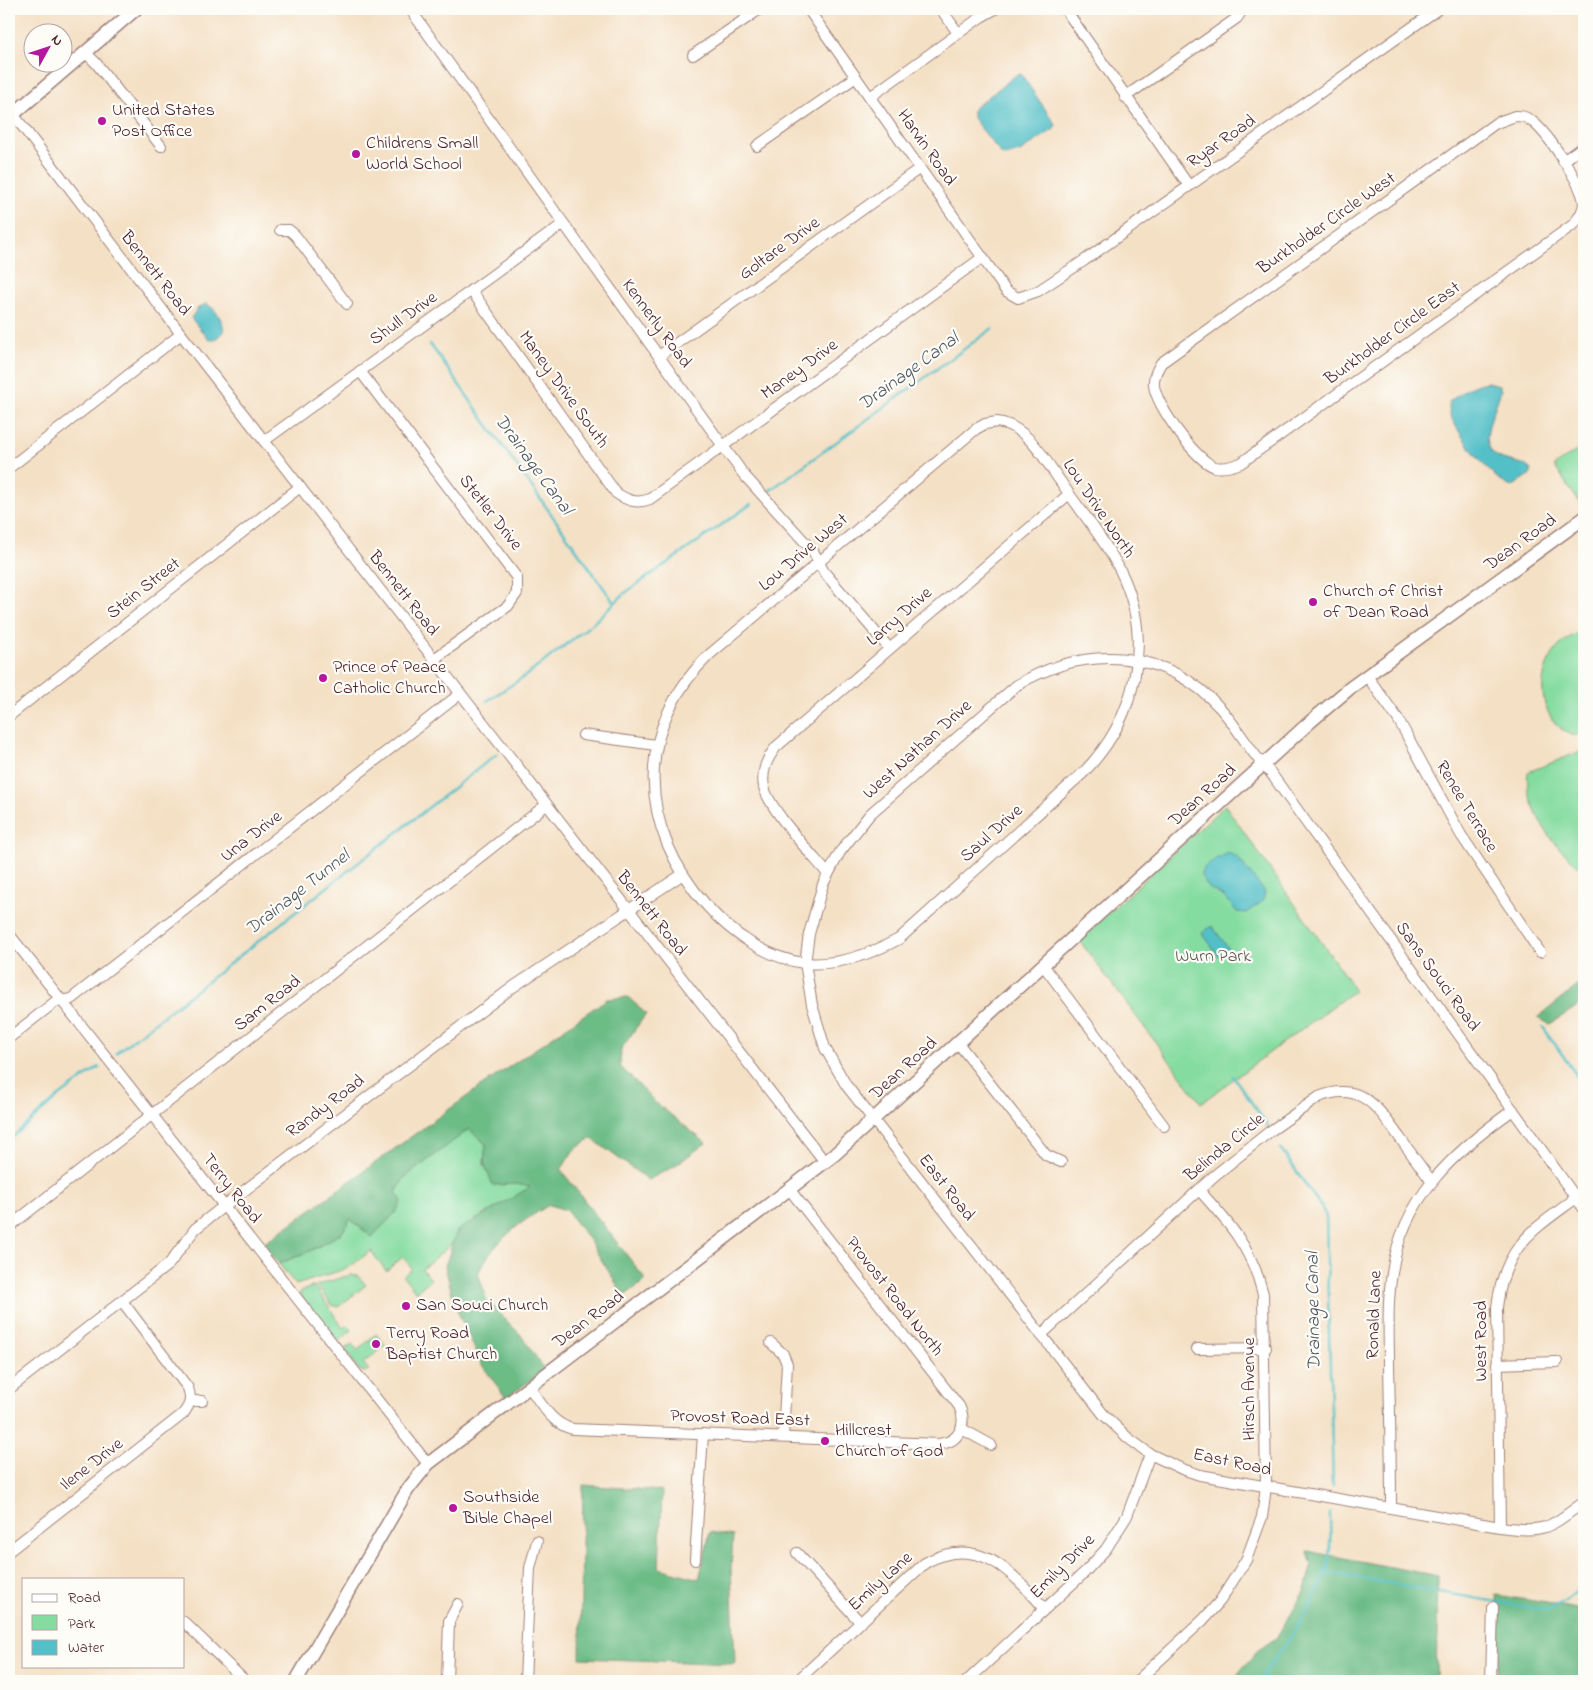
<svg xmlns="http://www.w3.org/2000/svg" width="1593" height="1690" font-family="'Indie Flower',sans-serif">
  <rect width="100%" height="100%" fill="#fdfcf7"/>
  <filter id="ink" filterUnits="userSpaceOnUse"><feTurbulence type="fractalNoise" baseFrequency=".02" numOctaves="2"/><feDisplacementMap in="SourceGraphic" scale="10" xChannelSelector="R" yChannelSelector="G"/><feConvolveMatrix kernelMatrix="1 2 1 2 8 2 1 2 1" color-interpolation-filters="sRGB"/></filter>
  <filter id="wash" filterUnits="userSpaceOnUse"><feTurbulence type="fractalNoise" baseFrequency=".0096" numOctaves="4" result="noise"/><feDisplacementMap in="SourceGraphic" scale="20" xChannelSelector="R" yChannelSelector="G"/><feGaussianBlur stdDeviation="1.12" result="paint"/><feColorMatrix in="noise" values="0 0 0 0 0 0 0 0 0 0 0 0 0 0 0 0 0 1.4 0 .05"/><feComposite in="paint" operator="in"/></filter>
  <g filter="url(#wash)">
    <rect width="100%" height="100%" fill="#f4e0c5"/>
    <g fill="#85dca0" stroke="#687e66">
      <polygon points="1576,451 1584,463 1584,509 1554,466"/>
      <path d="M1584,631V732L1573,736C1526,715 1537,644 1584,631Z"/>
      <path d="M1584,750V869C1556,852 1523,806 1528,772Z"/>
      <polygon points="1225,805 1355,990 1201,1103 1079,940"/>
      <polygon points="469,1129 486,1144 484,1163 493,1185 517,1184 531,1187 457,1231 452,1244 422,1269 431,1279 416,1292 403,1276 412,1269 403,1257 386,1271 371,1251 348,1268 296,1285 279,1264 311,1250 342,1233 350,1219 372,1237 404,1178"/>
      <polygon points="350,1275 358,1276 366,1285 338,1307 332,1305 317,1285"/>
      <polygon points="315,1286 343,1328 347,1325 352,1330 340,1340 335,1339 300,1295 301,1291"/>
      <polygon points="376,1334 386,1345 363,1363 369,1370 364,1372 358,1369 345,1349 352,1344 358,1350"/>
    </g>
    <g fill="#6cbc86" stroke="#5b6e58">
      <polygon points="1584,981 1584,1002 1550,1024 1537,1018"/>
      <path d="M628,997L646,1014L621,1049L620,1066L656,1103L706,1143L673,1167L648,1180L591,1138L573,1151L561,1170L646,1280L624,1296L589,1240L566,1210L549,1205C518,1224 496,1239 478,1273L487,1301L520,1334L545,1370L506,1398L482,1365L455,1306L445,1266L457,1231L530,1187L517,1184L493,1185L484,1163L486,1144L469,1129L404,1178L396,1192L402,1201L396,1212L372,1237L350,1219L342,1233L312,1250L279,1264L263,1244L473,1092L607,999Z"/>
      <polygon points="583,1485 662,1491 659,1568 699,1579 710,1532 733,1536 731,1568 735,1664 580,1658"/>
      <polygon points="1307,1551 1438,1576 1436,1681 1232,1681 1257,1651 1276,1638 1305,1590 1312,1564"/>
      <polygon points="1496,1595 1584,1609 1584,1681 1498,1681 1500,1623"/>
    </g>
    <g fill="#52c0c8" stroke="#4e707a">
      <polygon points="1021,74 1056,125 1054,129 1020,152 1005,156 1001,154 973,118 973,109 1016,75"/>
      <path d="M206,304C216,308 224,322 224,332L215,339L209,340L191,318L198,308Z"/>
      <path d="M1487,382L1499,385L1501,390C1495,413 1471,450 1506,460C1514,462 1525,463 1531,470V474L1512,487C1494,483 1456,432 1450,414C1449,410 1449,406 1449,402C1460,393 1472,384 1487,382Z"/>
      <path d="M1229,853L1237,857L1265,892L1263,901L1246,913L1237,912L1224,897L1209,888L1201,876C1201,865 1219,857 1229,853Z"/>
      <polygon points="1212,926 1229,949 1219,956 1202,933"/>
    </g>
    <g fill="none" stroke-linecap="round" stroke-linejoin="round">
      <g stroke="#52c0c8" stroke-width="2.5">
        <polyline points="430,344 613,601"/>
        <polyline points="769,491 993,328"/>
        <polyline points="487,701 531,672 592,624 625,593 751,504"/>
        <polyline points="1543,1027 1584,1086"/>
        <polyline points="116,1053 497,754"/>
        <polyline points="1233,1076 1268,1126"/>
        <polyline points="9,1140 58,1097 99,1067"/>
        <polyline points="1281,1149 1322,1208 1326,1217 1333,1486"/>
        <polyline points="1325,1572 1548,1611 1584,1587"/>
        <path d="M1259,1681C1284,1646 1313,1611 1326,1570C1332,1551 1330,1531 1330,1512"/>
      </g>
    </g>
  </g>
  <g filter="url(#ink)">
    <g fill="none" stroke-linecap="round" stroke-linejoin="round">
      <defs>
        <g id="minor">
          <polyline points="410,9 723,446 744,475 813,551 824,572 889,648"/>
          <polyline points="808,9 1006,291 1018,298 1038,291 1085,260 1438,9"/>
          <polyline points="941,9 958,33"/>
          <polyline points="1065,9 1189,186"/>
          <polyline points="86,53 96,63 161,146"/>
          <polyline points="693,55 760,9"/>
          <polyline points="870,97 981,17 995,9"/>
          <polyline points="1125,97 1237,18 1243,9"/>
          <polyline points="13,114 181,334 825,1162"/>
          <path d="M1515,116C1521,116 1525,116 1530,120C1545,129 1583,185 1584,203C1584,211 1579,217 1574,224L1241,463C1233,466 1224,469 1215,467C1196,461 1155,404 1154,385C1153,377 1157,370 1161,363L1496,123Z"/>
          <polyline points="757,146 856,77"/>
          <polyline points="1563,161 1584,146"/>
          <polyline points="280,230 289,230 295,235 347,304"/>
          <path d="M471,290L616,493C628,501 637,504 650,499L983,257"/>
          <polyline points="659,356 920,168"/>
          <polyline points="360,371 517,578 517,593 508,606 434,659"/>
          <path d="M997,422C1029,426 1045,461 1063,485C1082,513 1105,540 1120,570C1155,640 1136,719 1083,773L899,939C871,954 836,966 804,963C767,958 731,933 707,906C638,828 633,730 709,655L976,429L985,424Z"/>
          <polyline points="264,441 563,224"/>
          <polyline points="9,468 181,334"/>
          <polyline points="1367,676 1398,719 1461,835 1540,952"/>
          <polyline points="9,716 300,487"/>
          <polyline points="583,735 656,745"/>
          <path d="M828,874C812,855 769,809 764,787C761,771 767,759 776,747L1069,494"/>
          <polyline points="9,934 428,1464"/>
          <polyline points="1043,965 1164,1126"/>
          <polyline points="9,1038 55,1002 71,999 460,694"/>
          <polyline points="958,1043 1046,1155 1061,1162"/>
          <path d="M1584,1209L1270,772C1251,754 1239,729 1221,709C1166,648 1086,644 1017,685L870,814L840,852L823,884L809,934L805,963L812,1005L825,1048L846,1085L1104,1415L1128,1438L1150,1454L1182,1469L1200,1475L1500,1527C1546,1533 1547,1529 1584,1502"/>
          <polyline points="9,1227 546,805"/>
          <path d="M1041,1335L1214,1176L1269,1132L1319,1097C1361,1080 1378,1108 1400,1138C1410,1152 1421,1167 1432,1182"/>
          <polyline points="771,1343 783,1354 787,1364 783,1437"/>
          <polyline points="1197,1349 1266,1348"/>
          <polyline points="1497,1364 1557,1362"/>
          <path d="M529,1387C541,1403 552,1425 573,1429L938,1444C959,1443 968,1424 959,1406L790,1190"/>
          <polyline points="9,1389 169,1264 195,1229 224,1206 513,987 683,874"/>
          <polyline points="190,1401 202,1401"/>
          <polyline points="962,1429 991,1445"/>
          <path d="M1391,1508C1391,1460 1390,1412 1389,1364C1389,1333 1387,1303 1392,1273C1402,1198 1455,1151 1513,1110"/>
          <path d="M1500,1527L1497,1307C1505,1241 1536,1229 1584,1192"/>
          <path d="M9,1551L183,1414C190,1405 192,1399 188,1388L122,1301"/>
          <polyline points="797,1553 860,1622"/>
          <polyline points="695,1560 703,1434"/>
          <polyline points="184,1622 245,1681"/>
          <polyline points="447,1681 449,1621 458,1604"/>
          <polyline points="525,1681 530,1568 537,1541"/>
          <path d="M797,1681L925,1563C978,1533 1012,1572 1045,1609"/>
          <polyline points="967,1681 1085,1572 1106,1549 1127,1516 1150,1454"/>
          <path d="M1137,1681L1203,1620L1220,1601L1246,1560L1262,1517L1266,1487L1263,1294C1252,1249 1230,1224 1199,1190"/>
          <polyline points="1491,1681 1493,1607"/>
        </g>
        <g id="major">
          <polyline points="9,118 136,9"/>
          <polyline points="296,1681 408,1489 428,1464 834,1155 1310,722 1350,688 1584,518"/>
        </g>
      </defs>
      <use href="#minor" stroke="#9f8078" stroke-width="12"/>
      <use href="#major" stroke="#9f8078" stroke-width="15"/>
      <use href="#minor" stroke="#fff" stroke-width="10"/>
      <use href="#major" stroke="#fff" stroke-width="12"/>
    </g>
  </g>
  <g fill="#b5179e" stroke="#fdfcf7" stroke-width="2">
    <circle cx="102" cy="121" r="5"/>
    <circle cx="356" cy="154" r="5"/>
    <circle cx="1313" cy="602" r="5"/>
    <circle cx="323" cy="678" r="5"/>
    <circle cx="406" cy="1306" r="5"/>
    <circle cx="376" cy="1344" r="5"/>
    <circle cx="825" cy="1441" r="5"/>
    <circle cx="453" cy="1508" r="5"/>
  </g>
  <g text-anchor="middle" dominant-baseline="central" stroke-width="4.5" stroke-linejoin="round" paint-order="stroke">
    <g font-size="18" fill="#4a1f2b" stroke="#fdfcf7" text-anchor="start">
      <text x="112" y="111">United States<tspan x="112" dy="21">Post Office</tspan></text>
      <text x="366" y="144">Childrens Small<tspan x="366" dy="21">World School</tspan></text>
      <text x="1323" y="592">Church of Christ<tspan x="1323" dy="21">of Dean Road</tspan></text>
      <text x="333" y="668">Prince of Peace<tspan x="333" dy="21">Catholic Church</tspan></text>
      <text x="416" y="1306">San Souci Church</text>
      <text x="386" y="1334">Terry Road<tspan x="386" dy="21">Baptist Church</tspan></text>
      <text x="835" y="1431">Hillcrest<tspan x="835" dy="21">Church of God</tspan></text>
      <text x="463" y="1498">Southside<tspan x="463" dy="21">Bible Chapel</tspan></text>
    </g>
    <g font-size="18" fill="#4a1f2b" stroke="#fdfcf7">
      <text transform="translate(1222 142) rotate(-35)">Ryar Road</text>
      <text transform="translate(926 148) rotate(55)">Harvin Road</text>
      <text transform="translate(1327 224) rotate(-35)">Burkholder Circle West</text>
      <text transform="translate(780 249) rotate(-36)">Goltare Drive</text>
      <text transform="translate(155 274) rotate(52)">Bennett Road</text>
      <text transform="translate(404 319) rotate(-36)">Shull Drive</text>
      <text transform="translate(656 324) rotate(54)">Kennerly Road</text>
      <text transform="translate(1393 334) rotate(-36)">Burkholder Circle East</text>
      <text transform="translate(800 370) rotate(-36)">Maney Drive</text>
      <text transform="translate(563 390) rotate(54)">Maney Drive South</text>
      <text transform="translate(1098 509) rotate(56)">Lou Drive North</text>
      <text transform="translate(490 513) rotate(52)">Stetler Drive</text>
      <text transform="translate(1521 543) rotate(-36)">Dean Road</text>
      <text transform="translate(804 553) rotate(-40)">Lou Drive West</text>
      <text transform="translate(144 589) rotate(-38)">Stein Street</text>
      <text transform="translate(403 594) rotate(52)">Bennett Road</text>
      <text transform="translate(900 617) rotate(-41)">Larry Drive</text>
      <text transform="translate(918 750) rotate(-42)">West Nathan Drive</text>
      <text transform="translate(1203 796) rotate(-42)">Dean Road</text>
      <text transform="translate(1466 807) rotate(59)">Renee Terrace</text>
      <text transform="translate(992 834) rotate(-42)">Saul Drive</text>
      <text transform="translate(252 837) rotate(-38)">Una Drive</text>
      <text transform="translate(651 914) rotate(52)">Bennett Road</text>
      <text transform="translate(1437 977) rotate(54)">Sans Souci Road</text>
      <text transform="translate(268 1004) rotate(-38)">Sam Road</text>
      <text transform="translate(904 1069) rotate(-42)">Dean Road</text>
      <text transform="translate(326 1107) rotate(-37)">Randy Road</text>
      <text transform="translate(1225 1148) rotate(-39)">Belinda Circle</text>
      <text transform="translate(946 1188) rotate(52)">East Road</text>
      <text transform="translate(231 1189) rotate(52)">Terry Road</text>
      <text transform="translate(894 1297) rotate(52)">Provost Road North</text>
      <text transform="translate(1375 1315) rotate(-88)">Ronald Lane</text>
      <text transform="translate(589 1320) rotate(-37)">Dean Road</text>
      <text transform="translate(1482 1341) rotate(-90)">West Road</text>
      <text transform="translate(1250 1389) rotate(-90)">Hirsch Avenue</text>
      <text transform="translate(740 1419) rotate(2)">Provost Road East</text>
      <text transform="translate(1232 1463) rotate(12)">East Road</text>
      <text transform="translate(92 1465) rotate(-38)">Ilene Drive</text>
      <text transform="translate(1063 1567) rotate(-45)">Emily Drive</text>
      <text transform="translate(881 1582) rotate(-42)">Emily Lane</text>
    </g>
    <g font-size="18" fill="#5c584e" stroke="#fdfcf7">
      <text x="1213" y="957">Wurn Park</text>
    </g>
    <g font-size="19" font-style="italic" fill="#4d5762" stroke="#fdfcf7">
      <text transform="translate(909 372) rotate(-36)">Drainage Canal</text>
      <text transform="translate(533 465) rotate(54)">Drainage Canal</text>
      <text transform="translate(298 893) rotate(-38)">Drainage Tunnel</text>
      <text transform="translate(1314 1311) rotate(-91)">Drainage Canal</text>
    </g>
  </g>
  <rect width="1593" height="1690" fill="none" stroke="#fdfcf7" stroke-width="30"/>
  <rect x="22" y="1578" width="162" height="90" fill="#fdfcf7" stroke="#b5a4a5"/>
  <rect x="32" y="1594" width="25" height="8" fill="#ffffff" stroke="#b5a4a5"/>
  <text x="68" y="1602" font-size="15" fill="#4a1f2b">Road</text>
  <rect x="32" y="1615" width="25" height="15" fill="#85dca0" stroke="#b5a4a5"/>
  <text x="68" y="1628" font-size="15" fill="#4a1f2b">Park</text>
  <rect x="32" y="1640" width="25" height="15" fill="#52c0c8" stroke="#b5a4a5"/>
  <text x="68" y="1652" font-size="15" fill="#4a1f2b">Water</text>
  <g transform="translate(48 48) rotate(50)"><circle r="24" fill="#fdfcf7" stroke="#b5a4a5"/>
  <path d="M0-4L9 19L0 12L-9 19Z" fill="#b5179e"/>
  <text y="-8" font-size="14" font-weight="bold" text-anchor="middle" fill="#4a1f2b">N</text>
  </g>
</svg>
